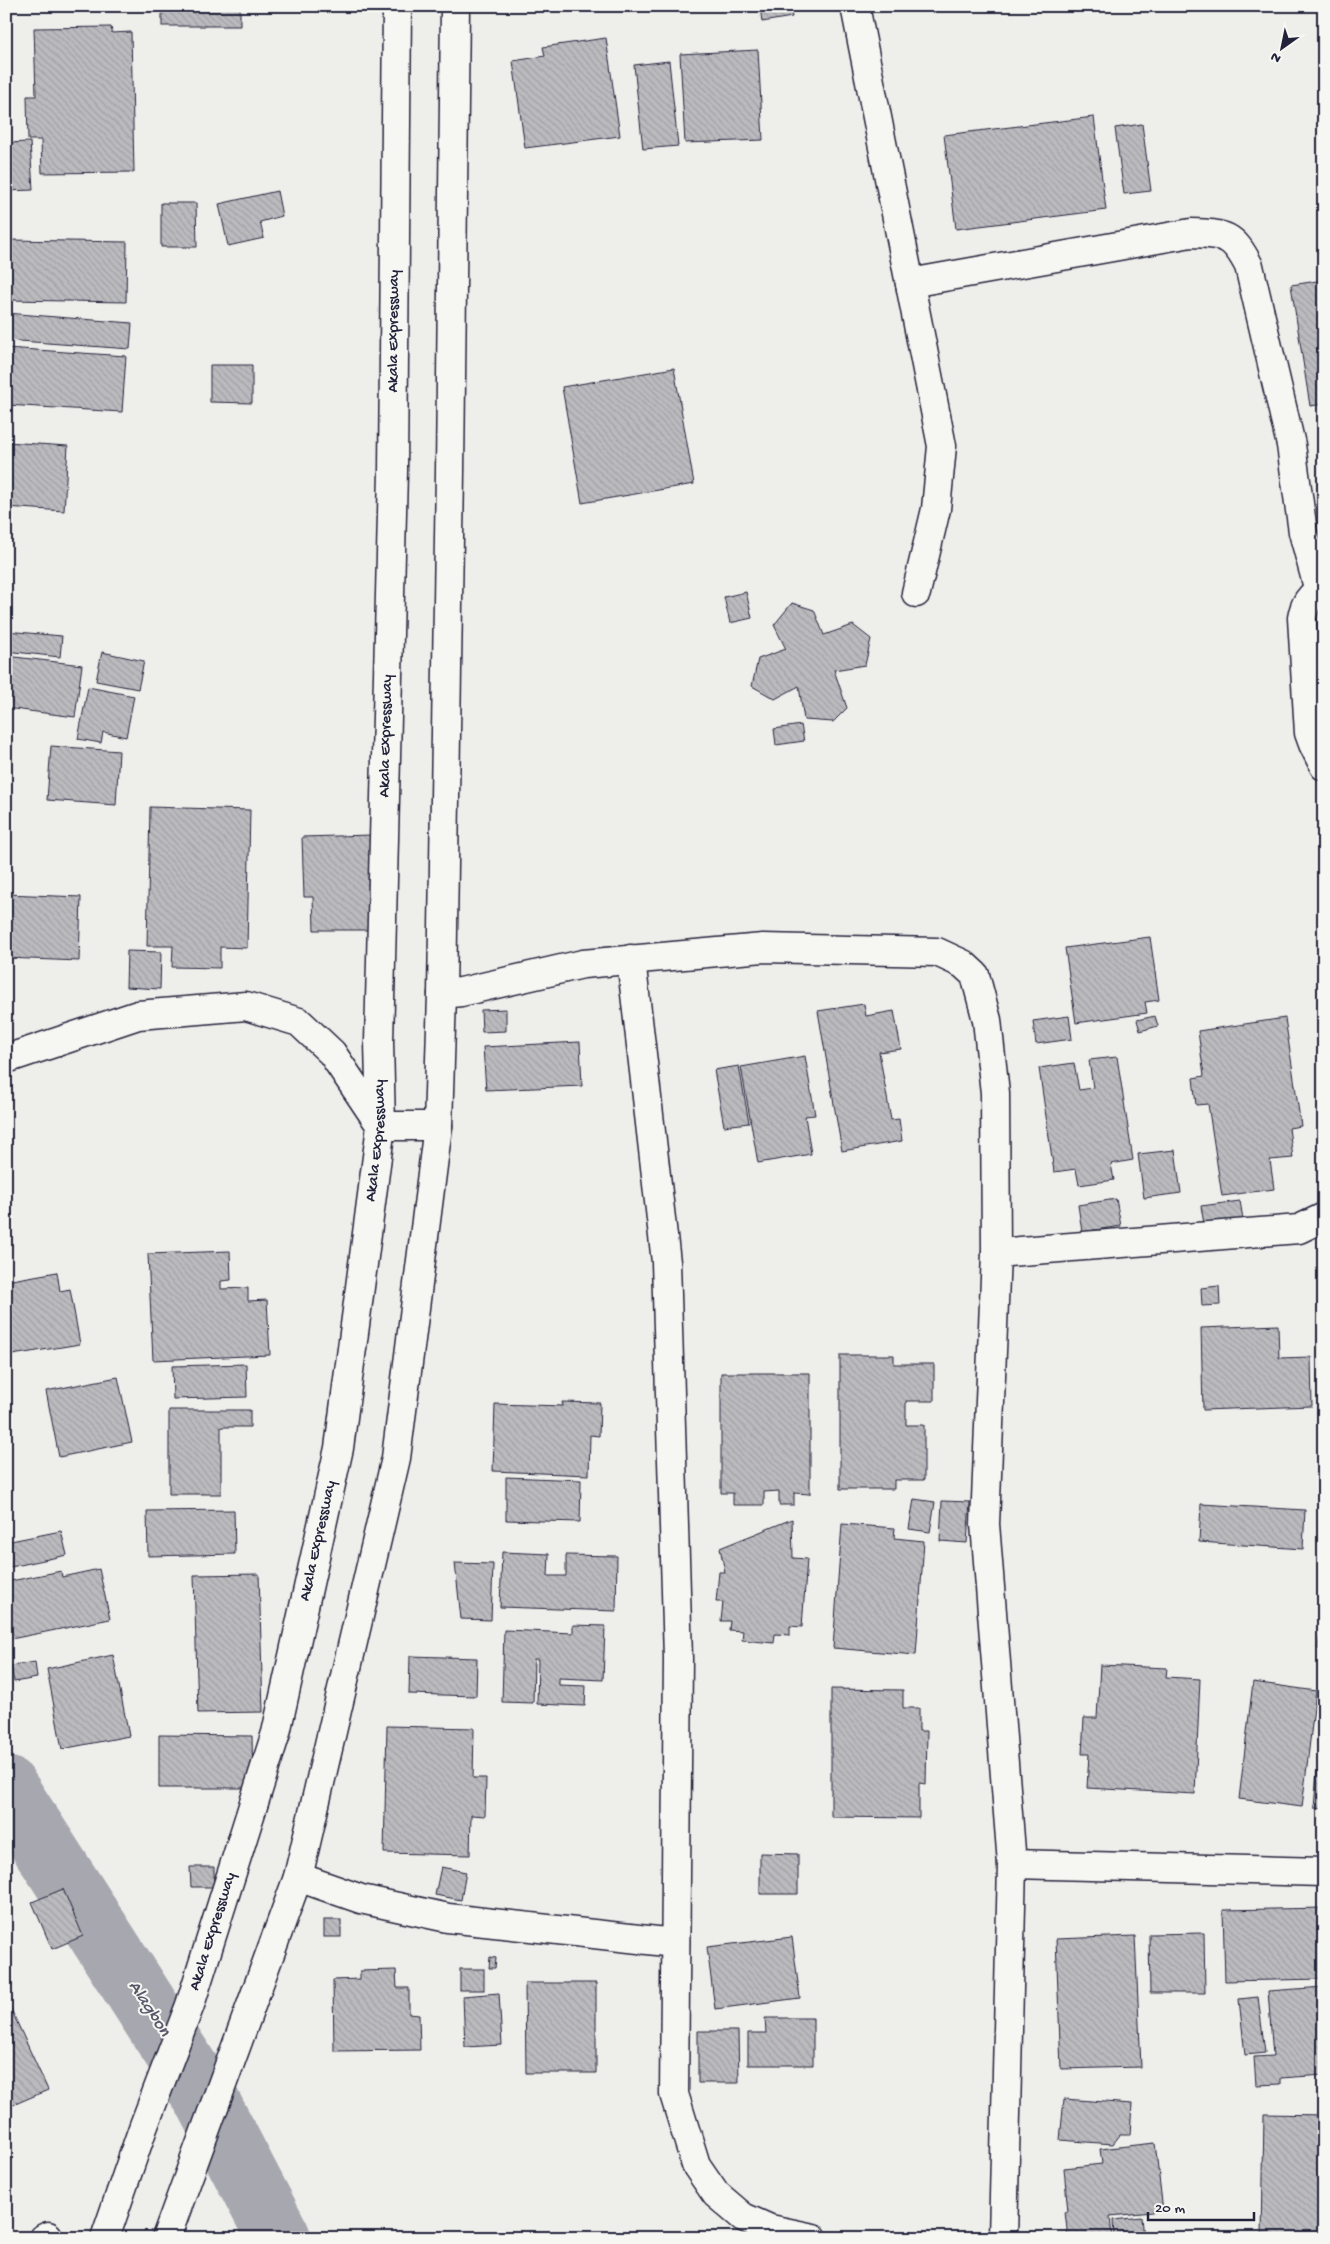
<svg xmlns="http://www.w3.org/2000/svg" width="1330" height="2244" font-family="'Gochi Hand',sans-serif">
  <defs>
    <pattern id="building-back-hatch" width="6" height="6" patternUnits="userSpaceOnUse" patternTransform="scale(1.25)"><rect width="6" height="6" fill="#bbbbbf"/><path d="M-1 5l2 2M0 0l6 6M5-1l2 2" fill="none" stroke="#a0a0a5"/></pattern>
  </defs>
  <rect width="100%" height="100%" fill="#eeeeeb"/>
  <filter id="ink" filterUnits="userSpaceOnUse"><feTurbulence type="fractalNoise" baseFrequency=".02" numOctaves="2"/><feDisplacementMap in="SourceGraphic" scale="10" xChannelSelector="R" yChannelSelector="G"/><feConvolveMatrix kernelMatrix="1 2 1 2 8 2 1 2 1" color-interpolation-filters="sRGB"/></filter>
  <g filter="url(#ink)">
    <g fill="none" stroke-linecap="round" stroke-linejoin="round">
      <polyline stroke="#a7a7af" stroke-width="64" points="6,1788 208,2102 279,2238"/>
    </g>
    <g fill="url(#building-back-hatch)" stroke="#22223b">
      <rect x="162" y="6" width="78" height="20"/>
      <polygon points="760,6 790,6 792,17 762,22"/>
      <polygon points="111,27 112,33 131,32 134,172 42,173 41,140 28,140 27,96 36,96 34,28"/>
      <polygon points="606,38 620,136 525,148 513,61 545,56 543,47"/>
      <polygon points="758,50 763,140 685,143 680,54"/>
      <polygon points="669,61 678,146 643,149 634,65"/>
      <polygon points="1094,117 1106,210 956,229 944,135"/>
      <polygon points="1142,124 1151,191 1124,194 1115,128"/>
      <polygon points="30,142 33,190 6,191 6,143"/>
      <polygon points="277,191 282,216 260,222 264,238 228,246 219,204"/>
      <polygon points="161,203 196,203 197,247 161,247"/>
      <polygon points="10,240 127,242 126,302 9,300"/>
      <polygon points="1324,280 1324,404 1310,406 1291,285"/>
      <polygon points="6,313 132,323 130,349 6,340"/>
      <polygon points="6,348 126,356 122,412 6,405"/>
      <polygon points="210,365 252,365 252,403 210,402"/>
      <polygon points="674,368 694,484 582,503 562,387"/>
      <polygon points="6,442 68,446 64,511 6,507"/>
      <polygon points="746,592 752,618 730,623 724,597"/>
      <polygon points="792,603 814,610 824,635 853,625 871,639 865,665 834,670 847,708 833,722 804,720 799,686 775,699 752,686 758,659 786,649 774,625"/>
      <polygon points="6,631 62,636 60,657 6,651"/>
      <polygon points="102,652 144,661 138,689 96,681"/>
      <polygon points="6,656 82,665 75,717 6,708"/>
      <polygon points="88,687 134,696 126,737 103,732 101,743 78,739"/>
      <polygon points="801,725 804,741 776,745 774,729"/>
      <polygon points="51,746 119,751 116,805 47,800"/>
      <polygon points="150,807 250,810 247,948 220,947 220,968 172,967 173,946 147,946"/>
      <polygon points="372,835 381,930 314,930 313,897 304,897 302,837"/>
      <polygon points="6,894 81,897 79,961 6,958"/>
      <polygon points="1150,937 1159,1000 1145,1002 1147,1013 1076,1023 1065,948"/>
      <polygon points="127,951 161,952 160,989 126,987"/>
      <polygon points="864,1004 866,1016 894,1011 901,1049 879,1052 891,1120 899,1119 902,1141 842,1151 818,1011"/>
      <polygon points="506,1009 506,1031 482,1032 481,1010"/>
      <polygon points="1069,1016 1072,1039 1036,1044 1033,1021"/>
      <polygon points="1155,1016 1158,1026 1140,1031 1137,1020"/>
      <polygon points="1285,1018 1301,1126 1289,1128 1293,1158 1270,1160 1274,1189 1222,1196 1208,1104 1196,1105 1193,1078 1204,1076 1198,1031"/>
      <polygon points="580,1042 582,1086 486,1090 483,1047"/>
      <polygon points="805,1056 815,1115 805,1116 811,1154 758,1163 741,1067"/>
      <polygon points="1117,1057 1133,1160 1111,1164 1114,1180 1079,1185 1076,1169 1054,1172 1039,1068 1074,1063 1079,1090 1093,1088 1089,1060"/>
      <polygon points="739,1066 749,1123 724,1126 714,1070"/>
      <polygon points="1175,1150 1181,1193 1144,1198 1138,1154"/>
      <polygon points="1116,1199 1121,1226 1082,1232 1078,1205"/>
      <polygon points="1240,1201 1243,1219 1204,1224 1201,1206"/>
      <polygon points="230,1251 231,1280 221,1281 221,1289 248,1288 248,1301 267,1300 270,1355 153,1360 148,1254"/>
      <polygon points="57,1272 60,1291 70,1289 80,1344 6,1356 6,1281"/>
      <polygon points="1219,1286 1220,1305 1202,1306 1201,1288"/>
      <polygon points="1278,1325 1279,1358 1311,1357 1312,1406 1203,1410 1201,1328"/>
      <polygon points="840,1355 894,1355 894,1364 934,1364 934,1401 906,1401 906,1425 924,1425 924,1480 894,1480 894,1489 840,1489"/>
      <polygon points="246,1364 247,1397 173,1399 172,1366"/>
      <polygon points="721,1373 810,1373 810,1494 794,1493 794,1505 779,1505 779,1491 764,1492 764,1505 733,1505 733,1493 721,1493"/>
      <polygon points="118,1377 132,1442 59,1457 46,1391"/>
      <polygon points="562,1402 600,1403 599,1436 590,1435 589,1475 493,1471 495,1404 563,1406"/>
      <polygon points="169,1410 250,1410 250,1427 221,1427 221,1494 169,1494"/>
      <polygon points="506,1477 581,1480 580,1522 506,1520"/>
      <polygon points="914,1499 935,1502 930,1532 909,1529"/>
      <polygon points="942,1501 970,1502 967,1543 940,1541"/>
      <polygon points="1201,1504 1305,1510 1303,1549 1199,1542"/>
      <polygon points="234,1510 235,1554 148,1556 147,1511"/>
      <polygon points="792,1519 793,1558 807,1559 802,1627 790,1626 790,1635 775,1634 774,1643 742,1640 743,1631 729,1630 730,1621 721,1621 723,1602 716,1602 719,1572 725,1572 720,1548"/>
      <polygon points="842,1524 895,1528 894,1538 924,1541 916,1655 833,1648"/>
      <polygon points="61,1531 67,1555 6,1568 6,1542"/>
      <polygon points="502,1552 549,1554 548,1576 566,1576 566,1555 617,1556 616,1611 500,1607"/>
      <polygon points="455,1563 493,1564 491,1620 461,1619"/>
      <polygon points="99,1569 110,1619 6,1640 6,1582 61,1571 62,1577"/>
      <polygon points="259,1574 263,1712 198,1713 194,1575"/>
      <polygon points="1324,1588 1324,1650 1318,1649"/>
      <polygon points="573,1625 605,1626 603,1680 559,1678 559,1685 586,1686 585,1706 537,1704 538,1659 534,1659 533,1703 502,1702 504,1630 573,1633"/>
      <polygon points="113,1655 129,1736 62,1749 47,1669"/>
      <polygon points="410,1656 477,1658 476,1696 409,1694"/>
      <polygon points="35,1662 37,1678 14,1682 11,1666"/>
      <polygon points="1100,1665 1167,1668 1166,1677 1200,1679 1195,1794 1087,1788 1089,1754 1082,1754 1084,1718 1097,1718"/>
      <polygon points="1253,1682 1316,1691 1302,1807 1239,1799"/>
      <polygon points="831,1689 903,1690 903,1708 919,1708 919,1731 927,1731 926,1784 919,1783 919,1818 831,1817"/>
      <polygon points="387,1726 474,1728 473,1778 486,1778 485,1816 471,1815 470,1855 384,1853"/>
      <polygon points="159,1735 252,1736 253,1788 159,1788"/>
      <polygon points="1324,1752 1324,1809 1314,1808 1317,1771 1322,1771"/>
      <polygon points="760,1853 798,1854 798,1894 760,1894"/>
      <polygon points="190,1867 214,1867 214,1887 191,1887"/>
      <polygon points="441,1867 466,1872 461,1900 435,1895"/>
      <polygon points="63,1889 83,1936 52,1949 32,1902"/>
      <polygon points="1324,1908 1324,1979 1225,1981 1223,1910"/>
      <rect x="324" y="1920" width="17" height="17"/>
      <polygon points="1204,1933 1205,1993 1150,1993 1149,1934"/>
      <polygon points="1135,1936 1141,2067 1061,2069 1056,1939"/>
      <polygon points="792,1937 800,1998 715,2009 707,1947"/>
      <polygon points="490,1957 496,1958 495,1968 489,1968"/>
      <rect x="460" y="1969" width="24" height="21"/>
      <polygon points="396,1970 397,1988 409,1988 409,2014 419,2015 420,2050 334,2051 333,1980 360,1979 360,1971"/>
      <polygon points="525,1983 596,1983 596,2073 526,2073"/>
      <polygon points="1324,1987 1324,2075 1281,2078 1281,2084 1256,2085 1254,2057 1273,2056 1268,1991"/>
      <polygon points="499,1993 502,2045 465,2047 463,1996"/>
      <polygon points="1258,1997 1265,2053 1245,2055 1239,1999"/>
      <polygon points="10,2007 48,2090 6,2108 6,2008"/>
      <polygon points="765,2018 813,2018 813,2065 748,2065 748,2033 766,2033"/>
      <polygon points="698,2031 738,2031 739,2083 698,2083"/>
      <polygon points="1064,2099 1132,2104 1130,2135 1120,2135 1113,2144 1060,2140"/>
      <polygon points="1264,2114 1324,2115 1324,2230 1320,2230 1320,2238 1262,2238"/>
      <polygon points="1155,2143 1163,2211 1110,2216 1112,2238 1068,2238 1065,2212 1068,2212 1064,2168 1102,2164 1100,2149"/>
      <polygon points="1141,2217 1143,2238 1114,2238 1113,2220"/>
    </g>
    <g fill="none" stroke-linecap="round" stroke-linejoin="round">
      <defs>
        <g id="street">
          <polyline points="855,6 942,446 936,509 916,593"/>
          <path d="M910,283L1191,233C1226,234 1233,235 1249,266L1291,445L1303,532L1319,591"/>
          <path d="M1324,590C1310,592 1304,606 1302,618L1309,733L1313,744L1324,766"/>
          <polyline points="631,959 666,1262 678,1658 674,2094 696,2165 716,2194 743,2217 770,2229 813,2238"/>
          <polyline points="442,994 461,992 583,964 763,948 937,952 963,964 975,975 987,1020 995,1093 996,1253 985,1524 1012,1864 1003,2238"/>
          <polyline points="6,1059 138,1015 246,1006 299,1022 332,1053 381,1126"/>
          <polyline points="996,1253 1299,1229 1324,1217"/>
          <polyline points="1012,1864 1324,1872"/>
          <polyline points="298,1877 361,1899 448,1918 675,1943"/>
          <polyline points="44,2238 48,2236"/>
        </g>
        <g id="primary">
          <polyline points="381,1126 438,1126"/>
          <path id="s1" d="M105,2238L143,2128L190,2005L276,1733L339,1448L381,1126L379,1042L393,472L397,6"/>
          <polyline points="166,2238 298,1877 396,1458 438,1126 442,994 450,472 455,6"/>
        </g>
      </defs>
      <use href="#street" stroke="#22223b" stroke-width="31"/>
      <use href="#primary" stroke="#22223b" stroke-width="31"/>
      <use href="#street" stroke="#f6f6f2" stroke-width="28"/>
      <use href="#primary" stroke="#f6f6f2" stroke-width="28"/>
    </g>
  </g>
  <g text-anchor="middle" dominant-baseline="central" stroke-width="4" stroke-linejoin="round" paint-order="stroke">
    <g font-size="16" fill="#22223b" stroke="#f6f6f2">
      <text stroke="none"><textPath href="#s1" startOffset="1945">Akala Expressway</textPath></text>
      <text stroke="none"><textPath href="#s1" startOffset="1540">Akala Expressway</textPath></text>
      <text stroke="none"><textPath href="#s1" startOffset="1135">Akala Expressway</textPath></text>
      <text stroke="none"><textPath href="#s1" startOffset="730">Akala Expressway</textPath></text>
      <text stroke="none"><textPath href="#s1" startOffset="325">Akala Expressway</textPath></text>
    </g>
    <g font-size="18" font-style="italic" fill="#575769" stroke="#f6f6f2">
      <text transform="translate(149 2009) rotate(57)">Alagbon</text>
    </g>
  </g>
  <rect width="1330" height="2244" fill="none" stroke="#f6f6f2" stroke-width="25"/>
  <rect x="12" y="12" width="1305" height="2219" fill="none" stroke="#22223b" stroke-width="2" filter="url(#ink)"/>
  <g transform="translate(1282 48) rotate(213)" stroke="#f6f6f2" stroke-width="4" paint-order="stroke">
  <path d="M0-4L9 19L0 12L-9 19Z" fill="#22223b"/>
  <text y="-8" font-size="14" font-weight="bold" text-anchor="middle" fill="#22223b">N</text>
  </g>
  <path d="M1148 2212v8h106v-8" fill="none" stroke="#22223b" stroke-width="2.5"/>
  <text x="1155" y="2212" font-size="15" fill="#22223b" stroke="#f6f6f2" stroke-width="4" paint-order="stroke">20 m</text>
</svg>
